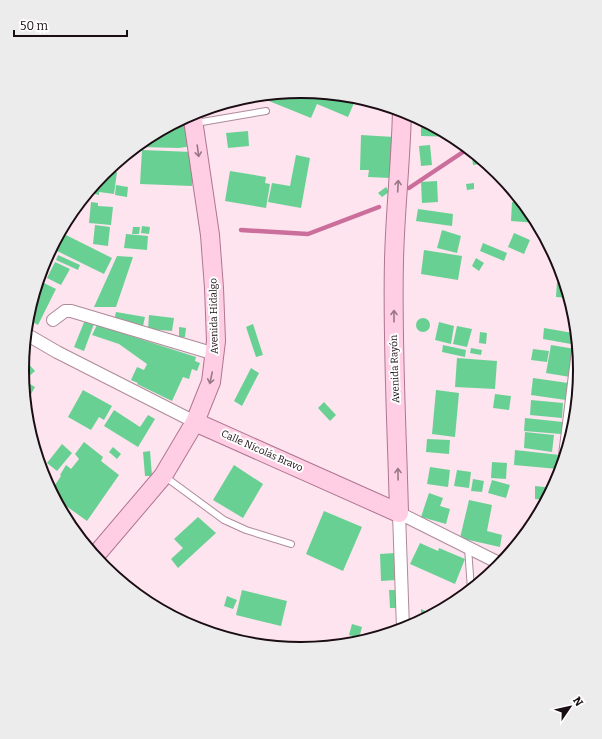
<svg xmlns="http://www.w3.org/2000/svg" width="602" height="739" font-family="Bitter,serif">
  <rect width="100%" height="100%" fill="#fde4ee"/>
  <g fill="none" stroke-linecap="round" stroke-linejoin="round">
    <g stroke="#cc6e9c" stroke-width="4.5">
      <polyline points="409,188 469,148"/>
      <polyline points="241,230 308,234 379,207"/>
    </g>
  </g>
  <g fill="#69d094">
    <polygon points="301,91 321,92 319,101 322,93 357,96 348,117 317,104 311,118 254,95"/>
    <polygon points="421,119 455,137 421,136"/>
    <polygon points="189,121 192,146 179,148 140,147 140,142 146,137 175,122"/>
    <polygon points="248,131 249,146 228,148 226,133"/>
    <polygon points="361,135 394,137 390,178 368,177 369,170 360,170"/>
    <polygon points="430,145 432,165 421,166 419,146"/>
    <polygon points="142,150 193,152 192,186 140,184"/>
    <polygon points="471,150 480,157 487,163 473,165"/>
    <polygon points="296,155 310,158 301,208 268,202 272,183 290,186"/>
    <polygon points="106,170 117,172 114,194 99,192 99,195 87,192"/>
    <polygon points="230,171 266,177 265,183 270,184 266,208 225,201"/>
    <polygon points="437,181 438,202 422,203 421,182"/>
    <polygon points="474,183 474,189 467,190 466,184"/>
    <polygon points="503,183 507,183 513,191 504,191"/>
    <polygon points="116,185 128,187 127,197 115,195"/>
    <polygon points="386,187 389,192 382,197 378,193"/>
    <polygon points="91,202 98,203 98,206 113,207 111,225 89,223"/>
    <polygon points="512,202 523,202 533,215 537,223 511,221"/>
    <polygon points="418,209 453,214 452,226 416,221"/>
    <polygon points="95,225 110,227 108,246 93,244"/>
    <polygon points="142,226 150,227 149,234 141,233"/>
    <polygon points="133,227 140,227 139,234 132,234"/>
    <polygon points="442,230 461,236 457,253 437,248"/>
    <polygon points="60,232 112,258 104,274 51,248"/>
    <polygon points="514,233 530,240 524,254 508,247"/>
    <polygon points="126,234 148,236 147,250 124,248"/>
    <polygon points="483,243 507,253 504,261 480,251"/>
    <polygon points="424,250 462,256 458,280 421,274"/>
    <polygon points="58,255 80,265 78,270 56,260"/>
    <polygon points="117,256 133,257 116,307 94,307"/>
    <polygon points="476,258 484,263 479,271 472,266"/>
    <polygon points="55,262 70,269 61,285 47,278"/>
    <polygon points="39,276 43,278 35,294 34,293"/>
    <polygon points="557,282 565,283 569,298 556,297"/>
    <polygon points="44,283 56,289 38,325 27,319 27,316"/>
    <polygon points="116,312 145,317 143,326 114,321"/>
    <polygon points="149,315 174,318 172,331 148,329"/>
    <circle cx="423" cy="325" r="7"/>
    <polygon points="85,320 94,324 84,351 74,347"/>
    <polygon points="439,322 454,326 451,344 435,340"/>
    <polygon points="253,324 263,355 256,357 246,327"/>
    <polygon points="97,325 196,357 195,361 200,363 197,371 192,369 189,379 183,377 172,401 137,384 138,383 131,380 137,367 144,370 147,364 119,344 92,335"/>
    <polygon points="457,326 472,329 467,347 453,344"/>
    <polygon points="179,327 186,328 185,337 179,337"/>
    <polygon points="544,328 573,333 571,344 543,339"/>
    <polygon points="480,332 487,333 486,344 479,343"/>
    <polygon points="443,345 466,350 465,357 442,352"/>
    <polygon points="551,345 575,349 570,377 546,373"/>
    <polygon points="471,348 482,350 481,355 470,353"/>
    <polygon points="533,349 549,351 547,362 531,360"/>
    <polygon points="457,358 497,361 495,389 455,387"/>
    <polygon points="26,361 35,371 26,379 23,376 22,369 22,365"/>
    <polygon points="251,368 259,373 242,406 234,401"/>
    <polygon points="533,378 568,383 566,400 531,395"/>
    <polygon points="23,380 35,387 25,405"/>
    <polygon points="83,390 112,406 104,420 99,417 91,430 68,417"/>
    <polygon points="436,390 459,393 455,437 432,434"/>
    <polygon points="495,394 511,396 509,410 493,408"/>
    <polygon points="531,400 563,403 562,418 530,415"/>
    <polygon points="324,402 336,415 330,421 318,408"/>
    <polygon points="114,410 140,427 148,415 155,419 138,447 104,426"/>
    <polygon points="525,418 563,422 561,434 524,431"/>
    <polygon points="525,432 554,435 552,452 524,448"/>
    <polygon points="427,439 450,440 449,454 426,452"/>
    <polygon points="84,442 103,457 101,461 119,475 87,521 55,498 51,491 61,476 60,475 66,465 71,469 79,459 75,454"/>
    <polygon points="62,444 72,453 57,471 47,463"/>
    <polygon points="113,447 121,454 117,459 109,452"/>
    <polygon points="515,450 560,455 558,469 514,465"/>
    <polygon points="150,451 152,476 145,476 143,452"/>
    <polygon points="492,462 507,463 506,479 491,478"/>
    <polygon points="234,465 263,484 243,518 213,500"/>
    <polygon points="430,467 450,470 448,487 427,484"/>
    <polygon points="457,470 471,472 469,488 454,486"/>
    <polygon points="473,479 484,481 482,492 471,491"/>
    <polygon points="492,480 510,485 506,498 488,493"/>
    <polygon points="535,486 553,488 546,500 535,499"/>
    <polygon points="429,493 443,498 440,506 450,509 446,524 421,517"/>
    <polygon points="469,500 492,505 487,531 502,535 500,547 460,538"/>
    <polygon points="324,511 362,527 343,571 306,554"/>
    <polygon points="198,517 216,533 178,568 171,559 183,548 174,539"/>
    <polygon points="420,543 438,551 439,548 465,559 455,584 410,564"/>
    <polygon points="395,553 396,580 381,581 380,554"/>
    <polygon points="242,590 287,601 281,626 236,615"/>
    <polygon points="389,590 398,590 399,608 390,608"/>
    <polygon points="227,596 237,600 233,609 224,606"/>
    <polygon points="421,609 432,614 421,620"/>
    <polygon points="352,624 362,627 359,638 349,635"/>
    <polygon points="395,630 395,631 371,638 371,632"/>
    <polygon points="352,637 363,641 350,644"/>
  </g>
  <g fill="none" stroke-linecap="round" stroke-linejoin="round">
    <defs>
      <g id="service">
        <polyline points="196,123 266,111"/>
        <polyline points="164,476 224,520 246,530 291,544"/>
        <polyline points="468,548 471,589"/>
      </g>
      <g id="minor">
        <polyline points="53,320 65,311 71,311 215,354"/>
        <polyline points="26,334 57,352 195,422"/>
        <polyline points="565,455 578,351"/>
        <polyline points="403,629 399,513 501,564"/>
      </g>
      <g id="primary">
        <path d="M195,422L399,513C397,429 392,345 394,261C395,211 401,161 402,110"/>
        <polyline points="95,556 163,476 195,422 211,382 216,341 214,288 210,235 192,113"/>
      </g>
    </defs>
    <use href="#service" stroke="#ae8a9a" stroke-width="8"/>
    <use href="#minor" stroke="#ae8a9a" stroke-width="14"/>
    <use href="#primary" stroke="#af7690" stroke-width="20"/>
    <use href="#service" stroke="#fff" stroke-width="6"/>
    <use href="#minor" stroke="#fff" stroke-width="12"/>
    <use href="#primary" stroke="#ffcee5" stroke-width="18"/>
  </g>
  <defs><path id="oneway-shaft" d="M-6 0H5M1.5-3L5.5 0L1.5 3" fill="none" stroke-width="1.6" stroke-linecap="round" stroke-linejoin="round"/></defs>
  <g stroke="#987786">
    <use href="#oneway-shaft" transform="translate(198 151) rotate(82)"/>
    <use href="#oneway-shaft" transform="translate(398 186) rotate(-87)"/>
    <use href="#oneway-shaft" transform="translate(394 316) rotate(-90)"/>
    <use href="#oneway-shaft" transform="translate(211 378) rotate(102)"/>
    <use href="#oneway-shaft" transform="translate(398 474) rotate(-91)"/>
  </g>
  <g text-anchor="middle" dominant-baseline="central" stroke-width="4" stroke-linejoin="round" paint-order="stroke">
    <g font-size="10" fill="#1a0d13" stroke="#fff">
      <text transform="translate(214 316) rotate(-91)">Avenida Hidalgo</text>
      <text transform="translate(395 369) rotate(-92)">Avenida Rayón</text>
      <text transform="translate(262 451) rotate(24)">Calle Nicolás Bravo</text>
    </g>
  </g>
  <path d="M0 0H602V739H0ZM29 370a272 272 0 1 1 544 0a272 272 0 1 1-544 0Z" fill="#edecec" fill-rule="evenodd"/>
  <path fill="none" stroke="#1a0d13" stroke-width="2" d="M29 370a272 272 0 1 1 544 0a272 272 0 1 1-544 0Z"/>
  <g transform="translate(570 707) rotate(56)" stroke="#ffffff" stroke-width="3" paint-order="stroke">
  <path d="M0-3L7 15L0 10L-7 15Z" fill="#1a0d13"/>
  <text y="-6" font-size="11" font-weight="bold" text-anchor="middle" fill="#1a0d13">N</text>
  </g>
  <path d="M14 30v6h113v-6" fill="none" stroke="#1a0d13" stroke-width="2"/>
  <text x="20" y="30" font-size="12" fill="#1a0d13" stroke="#ffffff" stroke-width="3" paint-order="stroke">50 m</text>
</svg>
